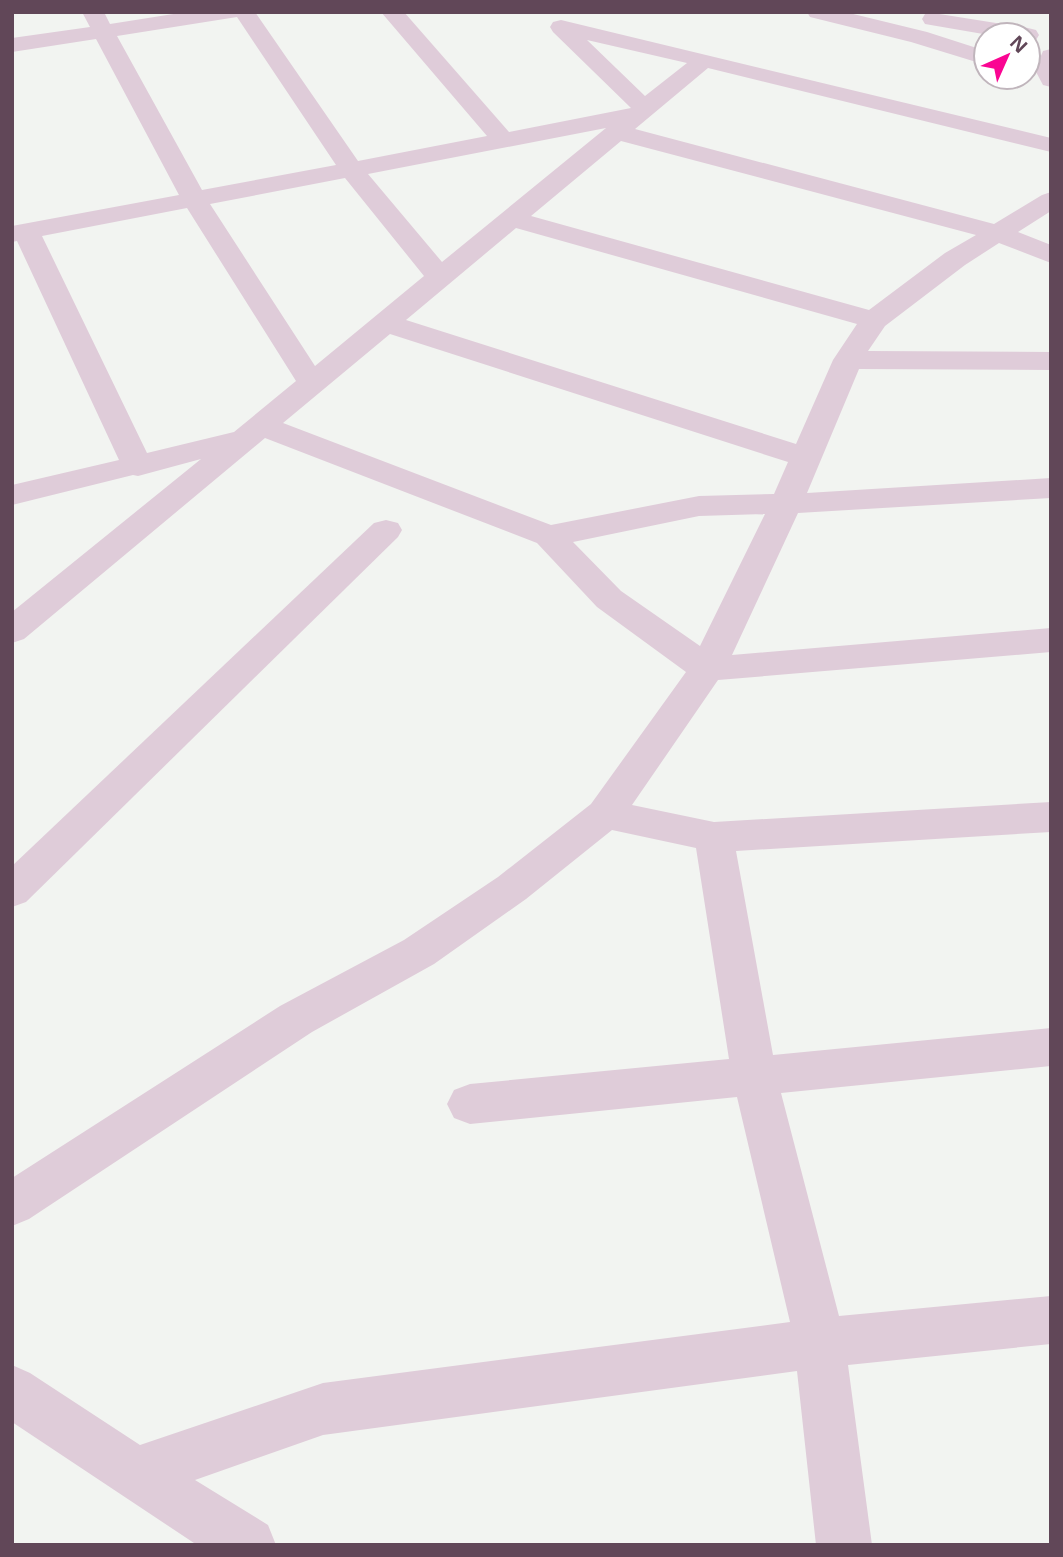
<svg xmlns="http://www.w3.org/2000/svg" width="1063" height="1557" font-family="'Open Sans',sans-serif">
  <rect width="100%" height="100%" fill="#f2f4f1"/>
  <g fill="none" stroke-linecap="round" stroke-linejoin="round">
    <g fill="#dfccd9" fill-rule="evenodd">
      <path d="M82,12H104L110,24L186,12H255L358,161L487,136L381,12H404L509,132L631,108L553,32L550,27L553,22L561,20L1051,138V152L708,68L635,129L994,224L1042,195L1051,192V211L1018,232L1051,245V263L999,243L965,265L885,326L868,351L1051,352V370L859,369L807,493L1051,478V498L798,513L732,655L1051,628V652L718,680L632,805L714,822L1051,802V832L736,851L773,1055L1051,1028V1066L781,1093L839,1316L1051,1296V1344L848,1365L872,1545H816L797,1371L323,1435L195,1480L268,1525L276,1545H197L12,1422V1365L30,1373L140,1445L323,1383L790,1322L737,1097L470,1124L454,1118L447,1104L454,1090L470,1084L729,1059L696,848L612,830L526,899L434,964L312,1032L29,1219L12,1226V1178L280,1006L404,940L498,877L591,804L686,672L597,607L537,543L265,438L24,639L12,643V612L201,459L138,476L133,475L12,505V485L119,460L17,241L12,242V226L179,195L96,39L12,52V38L90,27ZM237,17L336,165L202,190L117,36ZM587,40L687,63L645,96ZM606,128L442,262L368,174ZM621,141L976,235L945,253L869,310L531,216ZM345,178L424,276L315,366L210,204ZM187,208L296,381L234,432L147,453L42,236ZM516,228L857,324L833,360L796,444L406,320ZM390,334L788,462L774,494L699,496L551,525L283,423ZM765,514L700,646L621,591L573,542L699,516Z"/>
      <polygon points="807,12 845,12 927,32 986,51 986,65 911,42 810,17"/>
      <polygon points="933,13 1028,28 1036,30 1039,35 1036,40 1028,42 1028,35 989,35 925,24 922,19 925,14"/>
      <polygon points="1051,49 1051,87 1043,85 1035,70 1043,51"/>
      <polygon points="386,520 398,523 402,530 398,537 26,902 12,907 12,866 374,523"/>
    </g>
  </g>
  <rect width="1063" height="1557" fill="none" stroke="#614758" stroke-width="28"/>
  <g transform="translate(1007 56) rotate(45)"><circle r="33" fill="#ffffff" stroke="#c0b5bc" stroke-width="2"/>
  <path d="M0-5L12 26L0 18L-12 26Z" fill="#fa0592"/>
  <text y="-10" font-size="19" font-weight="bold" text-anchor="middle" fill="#614758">N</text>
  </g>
</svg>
